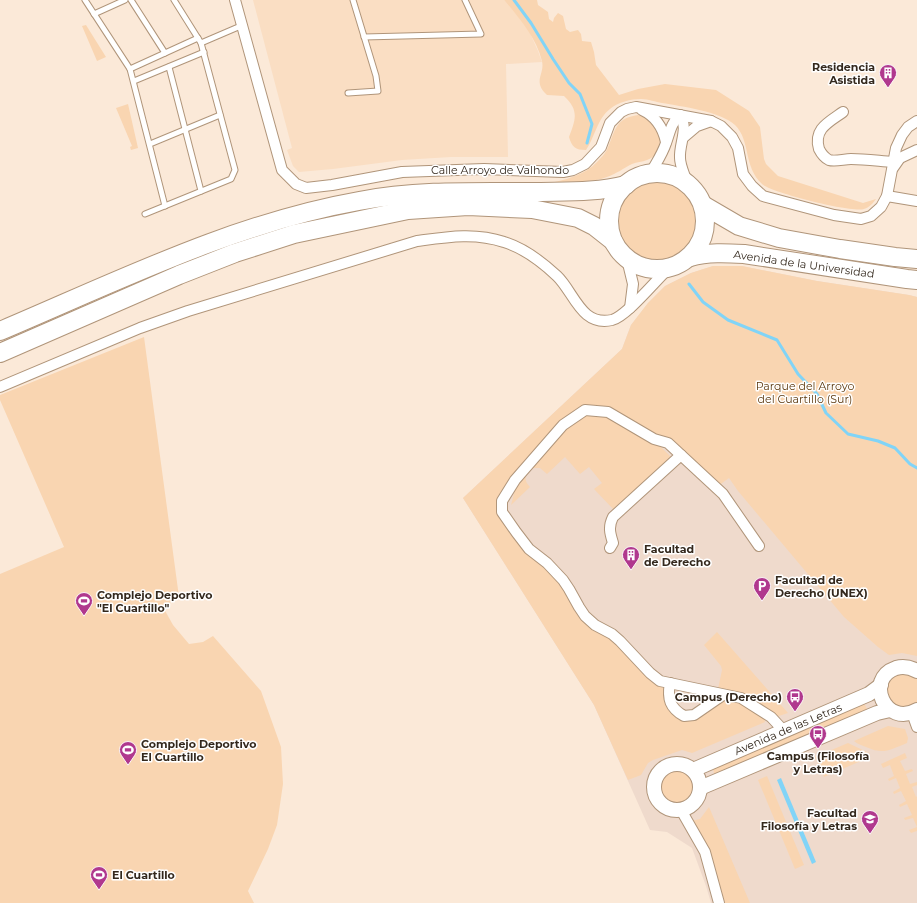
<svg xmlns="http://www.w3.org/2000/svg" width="917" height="903" font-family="Montserrat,sans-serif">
  <rect width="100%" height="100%" fill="#fbe9d8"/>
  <polygon fill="#fadec3" points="253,0 504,0 522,21 529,31 538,51 542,62 506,64 508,157 451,157 402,160 333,169 299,172 293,166 287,150 292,148"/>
  <polygon fill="#efdacc" points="713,266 742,266 817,281 909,295 917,297 917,903 711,903 706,886 692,848 667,832 650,830 594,705 463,498 622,349 631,325 648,303 665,286 691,273"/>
  <g fill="#f9d5b1">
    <path d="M504,0H537L538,5L548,12L549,19L553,22L554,18L558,13L563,16L566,29L570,32L578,30L581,34L582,41L591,42L594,52L596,65L619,95L638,89L665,84L716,90L749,111L760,127L764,159L766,164L778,176L863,203L876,199C873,203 870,207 864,209C852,213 772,193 762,184C743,166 751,141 735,125C722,112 680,106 662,103C656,102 648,99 641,99C631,99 618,102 610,109C597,119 595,137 586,150C575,150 572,147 569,137C576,119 579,110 564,96L547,95C532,81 545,75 542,61C536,37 519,18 504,0Z"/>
    <polygon points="86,25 106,57 97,61 82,26"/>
    <polygon points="128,104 138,148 131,150 130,147 132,146 116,108"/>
    <path d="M638,115C647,118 658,124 660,135C661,145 657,157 647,160C642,162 637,162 632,164C624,168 616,174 607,177C592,183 572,181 555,182C571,178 585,174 597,162C601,158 606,153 608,147C612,139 614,126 623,120C627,117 633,116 638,115Z"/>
    <circle cx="657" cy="220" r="40"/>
    <polygon points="713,266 742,266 817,281 909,295 917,297 917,656 902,653 889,655 878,647 844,617 738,491 729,478 718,486 672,443 608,409 582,409 505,494 505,518 546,562 572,599 663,688 680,718 726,699 742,702 764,717 765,722 692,753 682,750 653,760 648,763 641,775 628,780 594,705 463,498 622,349 631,325 648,303 665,286 691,273"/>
    <polygon points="144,337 179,597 163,607 173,625 189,644 203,642 213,636 261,691 281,747 283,784 277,825 268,849 248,891 254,903 0,903 0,574 64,547 0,400 0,395"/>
    <path d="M592,414L605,416L649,439L662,448L672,458L615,511L594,489L602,483L589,467L580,474L565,457L547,474L540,468H531C524,475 524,481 530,487L511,505L517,482L564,431L581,417Z"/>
    <polygon points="717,632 788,713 776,717 718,689 722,670 721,666 704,645"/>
    <path d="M901,673L914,676L917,678V703L907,708L896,707C894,704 889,700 887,696C883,685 892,677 901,673Z"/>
    <polygon points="861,702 865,705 867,709 865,713 720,775 714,773 713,769 715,766"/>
    <path d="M888,726L905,729L908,738L907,743C889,750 884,755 866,747C862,745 857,744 854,741Z"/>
    <polygon points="848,743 869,753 870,757 824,777 815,757"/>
    <polygon points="905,753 907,758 900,761 905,771 912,769 913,771 906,774 910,784 917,782 917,785 912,787 916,797 917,796 917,831 911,833 909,830 917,827 913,818 905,820 904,818 912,815 907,804 900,807 899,805 906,801 901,791 894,794 893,792 900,788 896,778 889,781 888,779 894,776 890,765 883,768 881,764"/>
    <circle cx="676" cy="787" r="17"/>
    <polygon points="767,776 804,865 795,869 758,780"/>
    <polygon points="709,807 750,903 725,903 703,838 691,821 700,819"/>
  </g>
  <polygon fill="#81d4f7" points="781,778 816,862 812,864 777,780"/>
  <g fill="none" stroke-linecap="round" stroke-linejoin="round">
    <g stroke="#81d4f7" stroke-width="3">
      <polyline points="514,0 531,23 553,59 569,83 580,94 592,124 587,143"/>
      <polyline points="689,284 703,302 728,320 777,340 798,374 817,394 826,413 848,434 878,441 895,448 910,464 917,468"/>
    </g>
    <defs>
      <g id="lane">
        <polyline points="85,0 130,69 165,206"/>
        <polyline points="131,0 165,53"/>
        <polyline points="94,14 125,0"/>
        <polyline points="364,37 481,34 465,0"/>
        <polyline points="201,43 243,25"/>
        <polyline points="169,67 201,191"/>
        <polyline points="130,69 198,38"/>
        <polyline points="134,81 204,52"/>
        <polyline points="348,93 378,91 376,76 353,0"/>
        <polyline points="150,144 220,115"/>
        <polyline points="145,214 231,179 235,170 201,43 174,0"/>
      </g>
      <g id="street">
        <polyline points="235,0 282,170 296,184 306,188 332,185 402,172 484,169 563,172 573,170 585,164 601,147 610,123 621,112 627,109 636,107 711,121 721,126 732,137 738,148 743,174 752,186 763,196 834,215 861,219 871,216 881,207 887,196 896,148 902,135 908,127 917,121"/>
        <path d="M642,110C655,116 663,128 666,142"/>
        <path d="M843,112C829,122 813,129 819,149C821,153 825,158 829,160C835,162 844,159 851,159C865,159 879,161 893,162"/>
        <path d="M680,115C689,129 679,143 680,158C680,166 685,175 687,183"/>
        <polyline points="684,137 697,126 711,121"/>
        <polyline points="893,168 900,158 917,150"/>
        <path d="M650,174C656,163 662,155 666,143C670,132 671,123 680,115"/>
        <polyline points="887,196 917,201"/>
        <polyline points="627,259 633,284 630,308"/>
        <path d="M0,387L140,328L188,311L417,241C446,237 475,232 504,242C524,248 541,261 557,276C574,292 581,327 612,320C627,316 656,280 668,269"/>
        <polyline points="759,546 723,494 668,443 654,439 608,412 585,410 563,425 515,480 502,501 502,512 516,532 529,549 547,563 563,580 569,589 579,607 585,616 595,625 612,634 620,641 650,673 660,681 741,698 771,717 784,731"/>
        <path d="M610,548L613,543C610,533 608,527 613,517L681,455"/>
        <path d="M670,683C667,699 670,708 684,716L694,715L723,695"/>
        <polyline points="912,713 917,727"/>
        <polyline points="681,810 705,852 719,903"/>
      </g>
      <g id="secondary">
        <path d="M917,671C910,667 903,666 896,668C864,679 885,728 917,710"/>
        <circle cx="677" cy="787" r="23"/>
        <polyline points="693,770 869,694 881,685"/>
        <polyline points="700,788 877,713 890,710"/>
      </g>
      <g id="highway">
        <circle cx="657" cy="221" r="48"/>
        <polyline points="703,205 739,226 779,238 840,249 895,257 917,259"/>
        <path d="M690,257C708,252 726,253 744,254L907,279L917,280"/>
        <path d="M0,331C116,282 234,223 359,201C416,190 474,192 532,192C563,191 595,193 626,185"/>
        <polyline points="0,353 179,275 235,253 294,234 408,210 468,206 532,209 578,218 594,226 613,241"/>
      </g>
    </defs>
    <use href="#lane" stroke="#b0957a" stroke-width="7"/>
    <use href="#street" stroke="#b0957a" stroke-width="12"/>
    <use href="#secondary" stroke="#b0957a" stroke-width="16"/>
    <use href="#highway" stroke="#b0957a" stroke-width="20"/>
    <use href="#lane" stroke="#fff" stroke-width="5"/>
    <use href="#street" stroke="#fff" stroke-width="10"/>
    <use href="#secondary" stroke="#fff" stroke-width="14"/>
    <use href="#highway" stroke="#fff" stroke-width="18"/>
  </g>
  <defs>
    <symbol id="building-pin" viewBox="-11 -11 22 30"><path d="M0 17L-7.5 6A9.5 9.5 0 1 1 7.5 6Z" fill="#b0388e" stroke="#fff"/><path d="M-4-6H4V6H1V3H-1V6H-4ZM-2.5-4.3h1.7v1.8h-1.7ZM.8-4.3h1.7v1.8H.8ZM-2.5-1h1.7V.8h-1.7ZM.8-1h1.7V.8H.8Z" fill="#fff"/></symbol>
    <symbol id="parking-pin" viewBox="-11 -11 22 30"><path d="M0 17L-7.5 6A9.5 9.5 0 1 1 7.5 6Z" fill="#b0388e" stroke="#fff"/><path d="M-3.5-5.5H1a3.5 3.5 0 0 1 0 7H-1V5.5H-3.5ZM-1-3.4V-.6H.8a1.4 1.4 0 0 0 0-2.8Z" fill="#fff"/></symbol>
    <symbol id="stadium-pin" viewBox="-11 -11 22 30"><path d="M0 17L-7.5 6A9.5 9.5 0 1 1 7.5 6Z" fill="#b0388e" stroke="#fff"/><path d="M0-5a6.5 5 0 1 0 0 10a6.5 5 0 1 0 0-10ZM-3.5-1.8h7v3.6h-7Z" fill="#fff"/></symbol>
    <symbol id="bus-pin" viewBox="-11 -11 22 30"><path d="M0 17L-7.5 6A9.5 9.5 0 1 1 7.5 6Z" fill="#b0388e" stroke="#fff"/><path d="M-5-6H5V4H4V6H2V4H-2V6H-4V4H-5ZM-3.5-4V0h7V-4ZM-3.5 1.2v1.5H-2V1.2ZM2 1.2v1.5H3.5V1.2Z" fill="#fff"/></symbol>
    <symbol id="university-pin" viewBox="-11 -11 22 30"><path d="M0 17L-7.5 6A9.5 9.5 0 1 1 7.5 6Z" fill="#b0388e" stroke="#fff"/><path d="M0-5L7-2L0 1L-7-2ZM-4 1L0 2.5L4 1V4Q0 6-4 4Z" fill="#fff"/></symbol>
  </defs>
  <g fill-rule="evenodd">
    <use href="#building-pin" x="878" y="63" width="20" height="27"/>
    <use href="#building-pin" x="621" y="545" width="20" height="27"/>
    <use href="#parking-pin" x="752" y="576" width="20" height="27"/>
    <use href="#stadium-pin" x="74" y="591" width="20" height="27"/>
    <use href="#bus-pin" x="785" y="687" width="20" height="27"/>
    <use href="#bus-pin" x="808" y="724" width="20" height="27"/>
    <use href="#stadium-pin" x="118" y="740" width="20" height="27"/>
    <use href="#university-pin" x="860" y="809" width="20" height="27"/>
    <use href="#stadium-pin" x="89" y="865" width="20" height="27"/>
  </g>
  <g text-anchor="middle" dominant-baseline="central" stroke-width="3" stroke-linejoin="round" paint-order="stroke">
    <g font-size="11" font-weight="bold" fill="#33281d" stroke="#fff" text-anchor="start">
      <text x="875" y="67" text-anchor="end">Residencia<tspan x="875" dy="13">Asistida</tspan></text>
      <text x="644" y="549">Facultad<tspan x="644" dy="13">de Derecho</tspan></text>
      <text x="775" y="580">Facultad de<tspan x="775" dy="13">Derecho (UNEX)</tspan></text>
      <text x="97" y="595">Complejo Deportivo<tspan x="97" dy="13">"El Cuartillo"</tspan></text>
      <text x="782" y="697" text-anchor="end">Campus (Derecho)</text>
      <text x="141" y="744">Complejo Deportivo<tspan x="141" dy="13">El Cuartillo</tspan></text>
      <text x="818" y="756" text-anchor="middle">Campus (Filosofía<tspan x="818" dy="13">y Letras)</tspan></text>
      <text x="857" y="813" text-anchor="end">Facultad<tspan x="857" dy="13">Filosofía y Letras</tspan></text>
      <text x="112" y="875">El Cuartillo</text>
    </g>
    <g font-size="11" fill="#33281d" stroke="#fff">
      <text x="500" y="170">Calle Arroyo de Valhondo</text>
      <text transform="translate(804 264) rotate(8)">Avenida de la Universidad</text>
      <text transform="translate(788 729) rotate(-23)">Avenida de las Letras</text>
    </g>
    <g font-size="11" fill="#5d390e" stroke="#fff">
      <text x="805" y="386">Parque del Arroyo<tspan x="805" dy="13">del Cuartillo (Sur)</tspan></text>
    </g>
  </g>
</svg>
